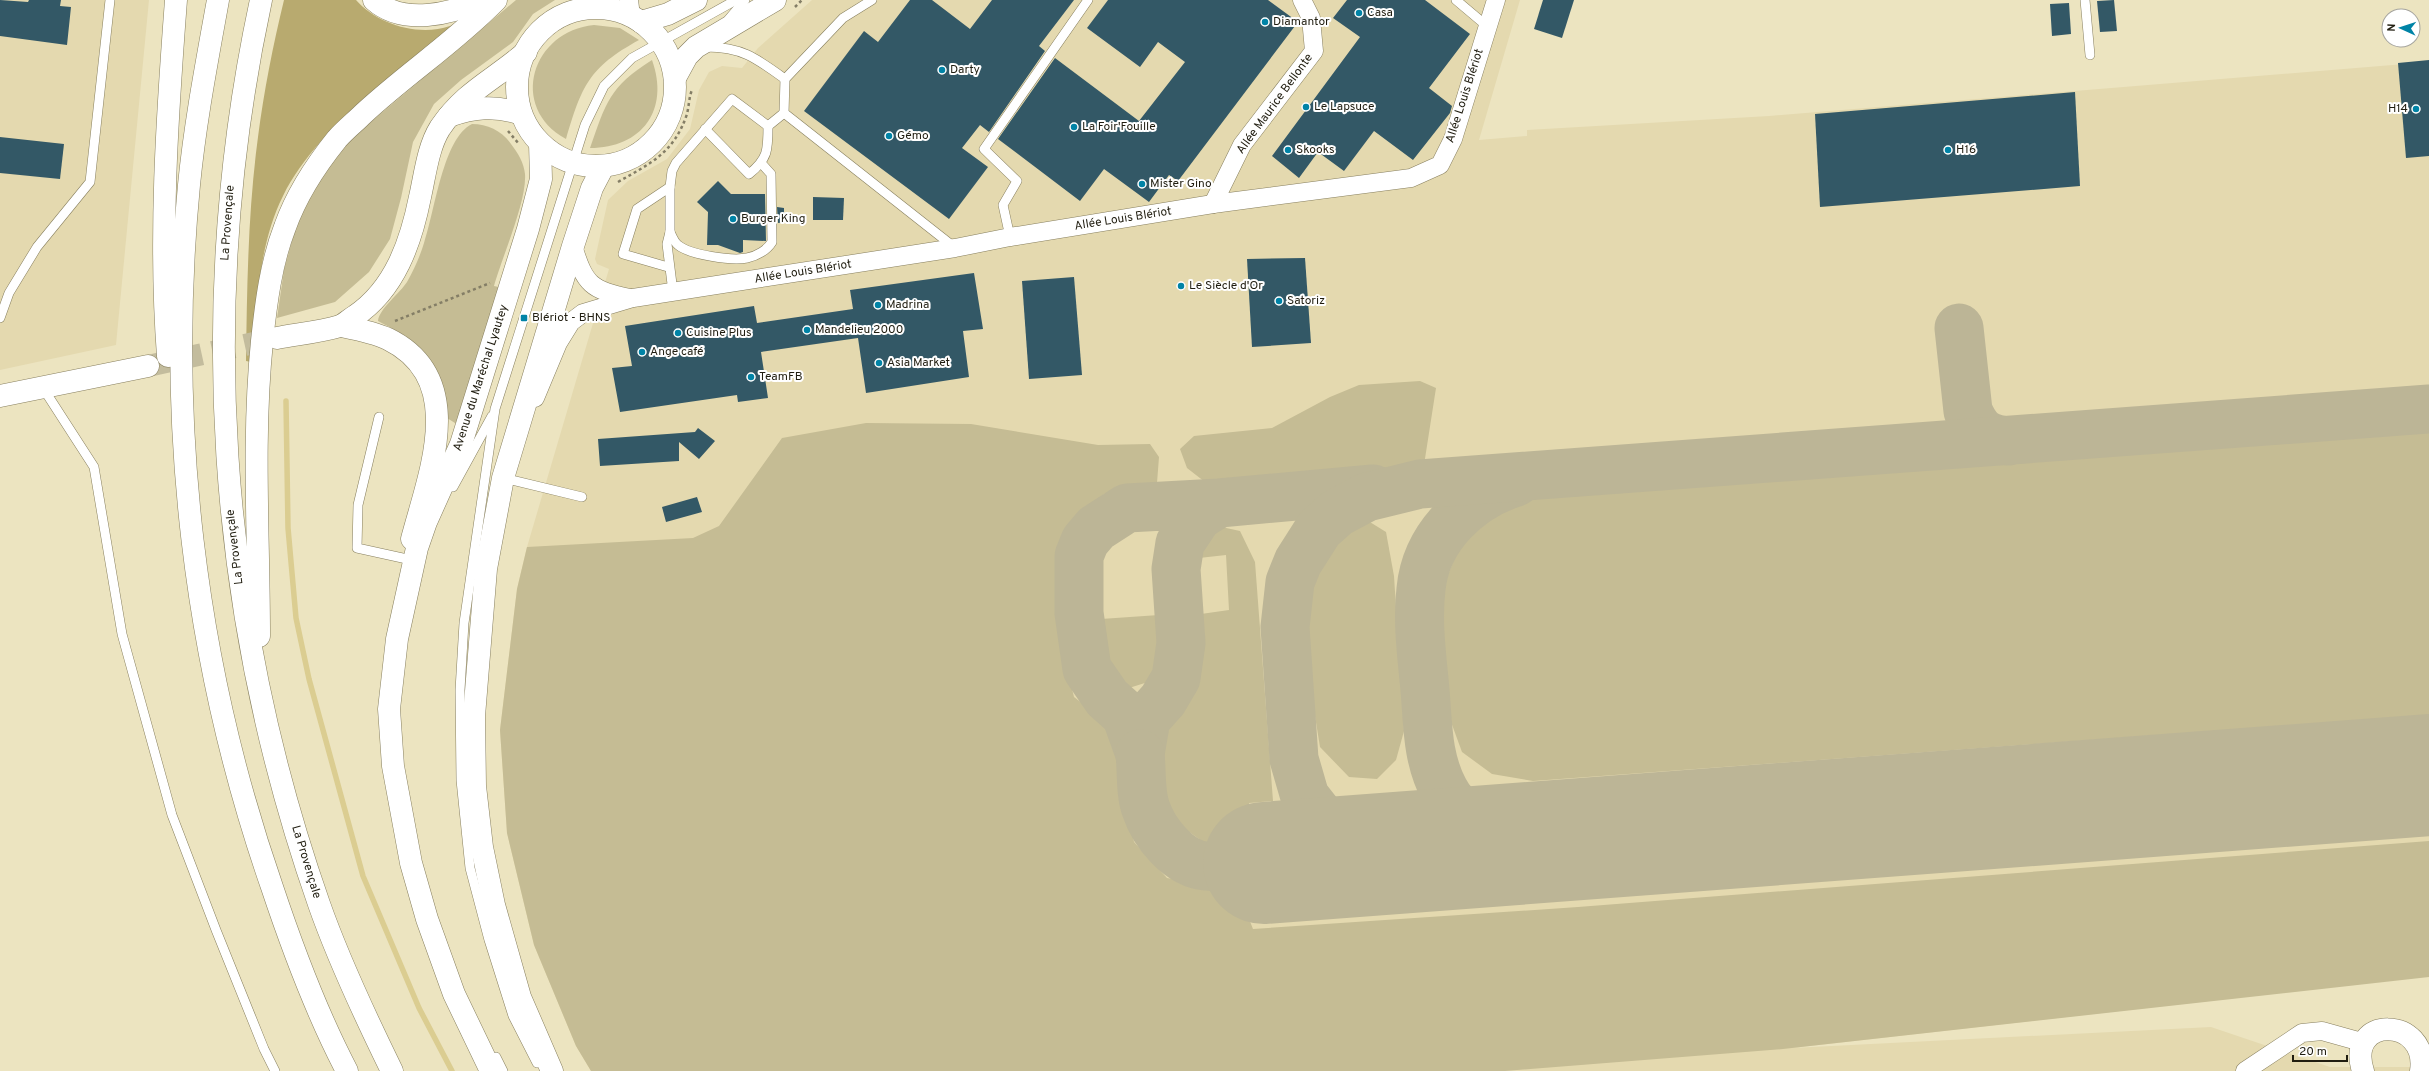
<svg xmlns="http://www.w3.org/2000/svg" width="2429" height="1071" font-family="Overpass,sans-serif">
  <rect width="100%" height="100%" fill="#ece4c0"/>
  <g fill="#e4d9af">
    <polygon points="0,0 149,0 116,345 0,370"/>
    <polygon points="812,0 1520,0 1479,140 1527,136 1527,130 1769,116 2429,62 2429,976 1792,1048 2211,1027 2330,1067 2429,1067 2429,1071 591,1071 576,1046 534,945 507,833 500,730 517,589 527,547 609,269 597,264 595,259 608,200 628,181 667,159 690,129 699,90 709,72 722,66 742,68 758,48"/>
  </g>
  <g fill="#c5bc94">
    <polygon points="516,0 555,0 533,14 513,42 461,80 434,104 413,142 401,198 390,239 369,272 335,302 277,318 284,270 297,223 318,180 347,142"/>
    <path d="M594,25L620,28L639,40C588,68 582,86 566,139C508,107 532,31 594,25Z"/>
    <path d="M652,60C670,110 642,148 590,148C606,103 609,87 652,60Z"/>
    <path d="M472,124C488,124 502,131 511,144C518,153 524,163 525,174C527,201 502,257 494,286L503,288L461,421L455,423L447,418L419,348L406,336L378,321C379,309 400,293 407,282C414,270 420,256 424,243C435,211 443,138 472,124Z"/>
    <polygon points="1420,381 1436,388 1424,465 1205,482 1187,468 1180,449 1194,436 1272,428 1330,397 1359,385"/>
    <polygon points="866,423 971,424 1098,445 1150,444 1159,457 1157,483 1104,494 1069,523 1056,564 1058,632 1074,697 1105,721 1116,746 1134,842 1167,878 1238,891 1253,929 1578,907 2429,841 2429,977 1783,1049 1505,1071 591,1071 576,1046 534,945 507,833 500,730 517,589 527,547 693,538 719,526 782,438"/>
    <polygon points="2429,429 2429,715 1533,781 1492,774 1462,752 1447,711 1441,644 1443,587 1460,545 1487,517 1526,499"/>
    <polygon points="1365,519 1386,532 1394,576 1404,731 1396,760 1377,779 1349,777 1320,747 1307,666 1305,605 1320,558 1343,534"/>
    <polygon points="1217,526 1240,531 1255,562 1273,801 1249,803 1251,841 1203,842 1180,825 1164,800 1159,736 1191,694 1201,664 1201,614 1229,610 1226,555 1199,558 1203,543"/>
    <path d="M1159,615C1162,643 1164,657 1148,682L1129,688C1105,662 1104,654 1101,619Z"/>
  </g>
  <path fill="#b8aa6f" d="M284,0H356C377,24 418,37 450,26C457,24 465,19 472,15C407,68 322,119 283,196C258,246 257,307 251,362L246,361C247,287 248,211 258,137C264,91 273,45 284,0Z"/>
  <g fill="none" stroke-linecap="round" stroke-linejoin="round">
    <polyline stroke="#dbcd91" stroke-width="5.5" points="286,401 288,528 296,618 309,679 363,876 419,1008 452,1071"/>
    <g stroke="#bcb596" stroke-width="49">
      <path d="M1959,328L1968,411C1977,432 1985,438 2008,441"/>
      <polyline points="1219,503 1198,516 1180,543 1176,569 1181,643 1176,678 1163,700 1146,719 1140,754 1126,715 1107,698 1087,669 1079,613 1079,556 1085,541 1096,528 1127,508 1219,503 1373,489"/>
      <path d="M1140,754C1142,771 1140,793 1146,809C1154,833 1179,864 1206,866C1225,868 1245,864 1264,863"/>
      <path d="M1512,844C1488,830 1457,816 1444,790C1427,758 1428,725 1425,690C1422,657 1417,622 1421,589C1426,537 1468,497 1516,482"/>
      <polyline points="1409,852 1356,843 1327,825 1305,797 1294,759 1285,627 1290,582 1298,562 1319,529 1337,513 1367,497 1420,484 2429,409"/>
    </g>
    <polyline stroke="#bcb596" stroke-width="122" points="1264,863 2429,775"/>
  </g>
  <g fill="#335866">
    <polygon points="0,0 28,2 29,0 61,0 60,6 71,7 67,45 0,36"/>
    <polygon points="910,0 932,0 970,29 992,0 1074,0 1039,46 1045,51 989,132 980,125 962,148 988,167 949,219 804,111 864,31 878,42"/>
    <polygon points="1108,0 1268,0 1298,22 1178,181 1169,175 1149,202 1104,169 1080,201 998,139 1055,58 1139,121 1185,62 1158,42 1140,67 1087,28"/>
    <polygon points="1347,0 1425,0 1470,34 1429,88 1452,106 1450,113 1413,160 1374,131 1344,171 1318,152 1299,178 1272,156 1360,37 1333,18"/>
    <polygon points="1543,0 1574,0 1562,38 1534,29"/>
    <polygon points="2114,0 2117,31 2100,32 2097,1"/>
    <polygon points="2069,3 2071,34 2052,36 2050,4"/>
    <polygon points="2429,60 2429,156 2406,158 2398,63"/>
    <polygon points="2075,92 2080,186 1820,207 1815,114"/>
    <polygon points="0,137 64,144 60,179 0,173"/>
    <polygon points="718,181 731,194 765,194 766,241 743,240 743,252 740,253 718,245 707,245 708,212 697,202"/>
    <polygon points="813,197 844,198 843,220 813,220"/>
    <polygon points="777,207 784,208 784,222 778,223"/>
    <polygon points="1305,258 1311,343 1252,347 1247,259"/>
    <polygon points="974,273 983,329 963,331 969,377 866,393 858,338 761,352 768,398 738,402 737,395 620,412 612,368 632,366 625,326 754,306 757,323 853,309 850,290"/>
    <polygon points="1074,277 1082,375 1029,379 1022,281"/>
    <polygon points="698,428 715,441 699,459 679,442 679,461 600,466 598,439 695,432"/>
    <polygon points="697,497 702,512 666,522 662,507"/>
  </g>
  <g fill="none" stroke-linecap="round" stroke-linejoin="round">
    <polyline stroke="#c3bc9d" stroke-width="22" stroke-dasharray="22 11" stroke-linecap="butt" points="148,366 277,338"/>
    <defs>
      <g id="lane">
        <polyline points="872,0 843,18 785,79 784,113 954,247"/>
        <polyline points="1456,0 1488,27"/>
        <polyline points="2085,0 2090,55"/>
        <polyline points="729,19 745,0"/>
        <path d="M706,47C742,47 756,58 785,79"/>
        <path d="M705,129L749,174C768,159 768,150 768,126"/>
        <path d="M670,232C672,236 674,242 678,245C690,255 732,261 747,258C757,256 767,250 772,242L771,174L762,164"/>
        <polyline points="1010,237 1003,205 1017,181 984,149 1088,0"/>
        <polyline points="668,267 623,254 637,209 670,187"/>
        <polyline points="673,292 667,244 670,232 670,187 672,171 676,163 732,99 768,126 784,113"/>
        <polyline points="0,318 9,293 37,247 90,182 110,0"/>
        <polyline points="43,388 94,467 122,634 172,815 216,930 264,1049 275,1071"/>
        <polyline points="379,417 358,505 357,548 407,559"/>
        <polyline points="503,478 582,497"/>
        <polyline points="453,487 492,416"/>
        <polyline points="496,1057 503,1071"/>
        <polyline points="537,1063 513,1016 489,940 470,868 461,780 460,690 464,623 495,409 585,125 604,86 632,58 736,0"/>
      </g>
      <g id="street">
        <polyline points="629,0 631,16"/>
        <polyline points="584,9 594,0"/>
        <polyline points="1213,204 1242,145 1314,51 1311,18 1302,0"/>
        <path d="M573,246C585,285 591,290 630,298"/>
        <polyline points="535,398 558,343 571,322 583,313 633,298 955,248 1010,237 1213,204 1411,178 1440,165 1453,139 1496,0"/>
        <polyline points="2245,1071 2302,1033 2322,1031 2365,1043"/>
      </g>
      <g id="secondary">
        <path d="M449,116C474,107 496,105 521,114"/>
        <path d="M341,326C356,329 373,332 388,339C469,379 429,474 412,539"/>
        <path d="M277,338C298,334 320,332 340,326C345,324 350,319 355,316C395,289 411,242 420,197C425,175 428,147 440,128C465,91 494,80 526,52"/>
        <polyline points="0,396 148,366"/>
        <path d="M2363,1071C2345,1015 2429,1016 2421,1071"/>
      </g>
      <g id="primary">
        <circle cx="596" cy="87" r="79"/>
        <polyline points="641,22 668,14 696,0"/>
        <polyline points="675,78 687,56 696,47 775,0"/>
        <polyline points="491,1071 454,994 427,919 411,863 393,766 389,709 397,639 417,548 426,522 461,444 528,229 541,179 540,143"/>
        <polyline points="552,1071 520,997 494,905 482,847 475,786 474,716 486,569 503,478 573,246 592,188 603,167"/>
      </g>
      <g id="highway">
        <path d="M218,0C207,61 195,123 189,185C166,422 194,663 272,887C293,950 316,1012 347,1071"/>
        <path d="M261,0C196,301 217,613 319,904C339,961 365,1016 392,1071"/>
        <path d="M374,0C403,26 451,14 481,0"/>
        <path d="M168,356C159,239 167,118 176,0"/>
        <path d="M259,636C259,537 252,440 262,341C266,303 271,263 285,227C296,196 316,165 337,139C345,130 355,122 363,114C406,74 455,42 496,0"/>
      </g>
    </defs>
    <use href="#lane" stroke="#877f5e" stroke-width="10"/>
    <use href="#street" stroke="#877f5e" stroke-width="19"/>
    <use href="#secondary" stroke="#877f5e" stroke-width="23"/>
    <use href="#primary" stroke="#877f5e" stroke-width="23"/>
    <use href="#highway" stroke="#877f5e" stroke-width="23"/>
    <g stroke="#847e66" stroke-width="2.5" stroke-dasharray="3 3" stroke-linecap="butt">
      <polyline points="795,7 802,0"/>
      <polyline points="508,131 519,144"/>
      <path d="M618,182C651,163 674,153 687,114C689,106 689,97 692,90"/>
      <polyline points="395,321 490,283"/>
    </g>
    <use href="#lane" stroke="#fff" stroke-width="9"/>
    <use href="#street" stroke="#fff" stroke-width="18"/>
    <use href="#secondary" stroke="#fff" stroke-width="22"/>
    <use href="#primary" stroke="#fff" stroke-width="22"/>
    <use href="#highway" stroke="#fff" stroke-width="22"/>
  </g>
  <g fill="#0083a6" stroke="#fff" stroke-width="1.5">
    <circle cx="1359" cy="13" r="4"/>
    <circle cx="1265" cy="22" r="4"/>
    <circle cx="942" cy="70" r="4"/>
    <circle cx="1306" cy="107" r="4"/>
    <circle cx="2416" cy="109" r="4"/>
    <circle cx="1074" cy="127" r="4"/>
    <circle cx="889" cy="136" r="4"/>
    <circle cx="1288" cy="150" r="4"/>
    <circle cx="1948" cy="150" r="4"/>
    <circle cx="1142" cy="184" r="4"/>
    <circle cx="733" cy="219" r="4"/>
    <circle cx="1181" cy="286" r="4"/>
    <circle cx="1279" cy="301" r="4"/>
    <circle cx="878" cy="305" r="4"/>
    <rect x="520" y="314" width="8" height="8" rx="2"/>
    <circle cx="807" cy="330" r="4"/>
    <circle cx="678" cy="333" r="4"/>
    <circle cx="642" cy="352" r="4"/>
    <circle cx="879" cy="363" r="4"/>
    <circle cx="751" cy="377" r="4"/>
  </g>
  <g text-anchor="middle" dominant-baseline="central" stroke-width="4" stroke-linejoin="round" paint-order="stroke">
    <g font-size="12" fill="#201d10" stroke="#fff" text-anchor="start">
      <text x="1367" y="13">Casa</text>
      <text x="1273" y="22">Diamantor</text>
      <text x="950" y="70">Darty</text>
      <text x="1314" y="107">Le Lapsuce</text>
      <text x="2408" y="109" text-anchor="end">H14</text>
      <text x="1082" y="127">La Foir'Fouille</text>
      <text x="897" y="136">Gémo</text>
      <text x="1296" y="150">Skooks</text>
      <text x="1956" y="150">H16</text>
      <text x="1150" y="184">Mister Gino</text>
      <text x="741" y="219">Burger King</text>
      <text x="1189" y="286">Le Siècle d'Or</text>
      <text x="1287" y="301">Satoriz</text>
      <text x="886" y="305">Madrina</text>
      <text x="532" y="318">Blériot - BHNS</text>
      <text x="815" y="330">Mandelieu 2000</text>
      <text x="686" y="333">Cuisine Plus</text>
      <text x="650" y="352">Ange café</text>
      <text x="887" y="363">Asia Market</text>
      <text x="759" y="377">TeamFB</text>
    </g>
    <g font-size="12" fill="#201d10" stroke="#fff">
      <text transform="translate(1465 96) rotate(-72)">Allée Louis Blériot</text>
      <text transform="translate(1275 104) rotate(-54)">Allée Maurice Bellonte</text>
      <text transform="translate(1123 219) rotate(-9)">Allée Louis Blériot</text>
      <text transform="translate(228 223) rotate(-86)">La Provençale</text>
      <text transform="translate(803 272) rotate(-9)">Allée Louis Blériot</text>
      <text transform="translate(481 378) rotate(-72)">Avenue du Maréchal Lyautey</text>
      <text transform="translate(235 547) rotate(-97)">La Provençale</text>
      <text transform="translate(306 862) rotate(73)">La Provençale</text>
    </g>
  </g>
  <g transform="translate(2401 28) rotate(273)"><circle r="19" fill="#ffffff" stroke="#a6a59f"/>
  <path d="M0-3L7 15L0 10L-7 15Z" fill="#0083a6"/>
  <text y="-6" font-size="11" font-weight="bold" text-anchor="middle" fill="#201d10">N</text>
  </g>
  <path d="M2293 1055v6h54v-6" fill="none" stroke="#201d10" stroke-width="2"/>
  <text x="2299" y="1055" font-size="12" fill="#201d10" stroke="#ffffff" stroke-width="3" paint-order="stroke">20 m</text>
</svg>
